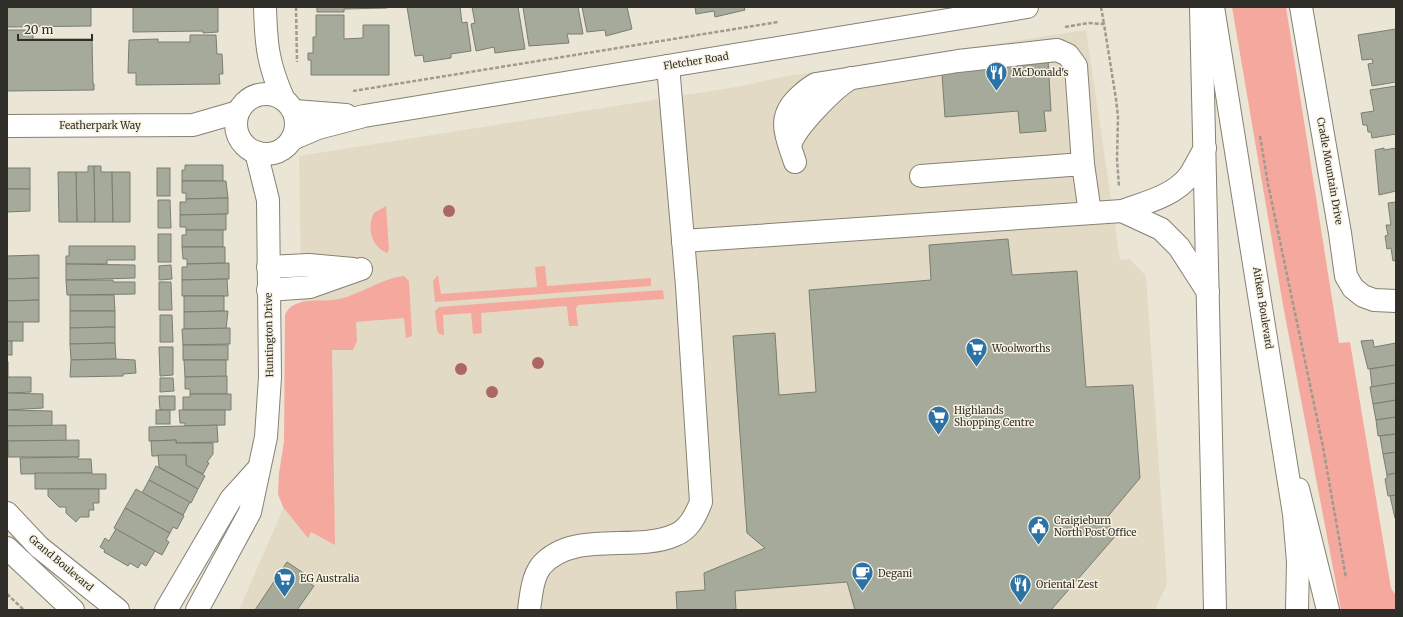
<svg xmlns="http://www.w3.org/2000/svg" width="1403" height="617" font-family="Merriweather,serif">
  <rect width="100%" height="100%" fill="#ebe5d6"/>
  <polygon fill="#e2dac4" points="1086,30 1120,260 1130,259 1146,276 1167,584 1155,610 239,610 304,461 299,156 742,86 781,77"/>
  <g fill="#f5a99e">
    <polygon points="1232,7 1286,7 1339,343 1350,342 1391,588 1396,596 1396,610 1341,610 1283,305"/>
    <path d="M386,206L389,249L387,253C372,247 366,228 374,213Z"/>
    <polygon points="545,266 547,286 651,278 651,286 435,302 433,281 438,275 441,294 537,287 535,267"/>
    <path d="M404,276L409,281L412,336L406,338L404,318L356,322L357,341L353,350H332L335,545L311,532L308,538L283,507L278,494L279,473L284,442L285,315C293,295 322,303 339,299C359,295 385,277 404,276Z"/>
    <polygon points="663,290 664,299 578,305 576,308 578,326 569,326 567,307 565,306 481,313 482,333 473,334 471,313 443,315 444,335 439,334 437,330 435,311 439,307"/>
  </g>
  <g fill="#a6aa9b" stroke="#7a7e70">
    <polygon points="7,7 91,7 91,26 7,27"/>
    <polygon points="133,7 218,7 218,32 203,33 203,31 133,32"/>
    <polygon points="317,7 387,7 387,8 344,9 344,12 317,12"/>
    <polygon points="407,7 460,7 462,23 467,22 471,51 451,54 451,58 424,62 423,55 415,56"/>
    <polygon points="472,7 518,7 525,49 495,53 494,47 476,51 471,24 475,23"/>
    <polygon points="523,7 578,7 583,34 567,34 569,43 529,46"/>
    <polygon points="582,7 627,7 632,29 606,36 605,30 587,32"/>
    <polygon points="695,7 744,7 745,10 715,17 714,11 696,14"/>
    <polygon points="316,15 344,15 344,39 363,38 363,25 389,25 389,75 311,75 311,60 308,60 308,53 313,53 313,37 316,37"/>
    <polygon points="1396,29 1396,82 1372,86 1368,64 1373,63 1372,59 1362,60 1358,35"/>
    <polygon points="7,30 33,30 33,39 92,39 93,84 94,84 94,90 7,91"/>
    <polygon points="190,35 216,35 217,54 222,54 223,74 219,74 220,84 136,85 136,73 128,73 129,40 158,39 158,42 190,42"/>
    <polygon points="1048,60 1051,111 1044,111 1046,131 1020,133 1018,111 945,117 942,74"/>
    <polygon points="1396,86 1396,134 1372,138 1371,132 1368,132 1367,125 1363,125 1361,113 1374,111 1370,90"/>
    <polygon points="1384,148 1384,150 1396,148 1396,191 1379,195 1375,150"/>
    <polygon points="185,165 223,165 223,181 182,181 182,170 185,170"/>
    <polygon points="88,166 94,166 95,222 77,222 76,172 88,172"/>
    <polygon points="94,166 101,166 101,172 112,172 113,222 95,222"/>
    <rect x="7" y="168" width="23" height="21"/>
    <rect x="157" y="168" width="13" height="28"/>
    <polygon points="58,172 76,172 77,222 59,222"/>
    <polygon points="112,172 130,172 130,222 113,222"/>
    <polygon points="182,181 226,181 228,198 186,199 186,193 182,193"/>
    <polygon points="7,189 30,189 30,211 7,212"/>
    <polygon points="228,198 228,214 180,215 180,202 186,202 186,199"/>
    <polygon points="158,200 170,200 171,228 158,228"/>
    <polygon points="1396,202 1396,260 1393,261 1391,248 1387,249 1385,236 1388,235 1386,225 1391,225 1388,203"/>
    <polygon points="226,214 226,230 186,230 186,227 180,227 180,215"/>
    <polygon points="186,230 223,230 223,247 182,247 182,235 186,235"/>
    <rect x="158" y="234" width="13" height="28"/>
    <polygon points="1008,239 1012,275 1077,271 1086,387 1133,385 1140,478 1104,521 1118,533 1051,610 855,610 847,582 735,591 736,610 677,610 676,592 705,590 704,573 765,548 747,533 733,336 775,333 779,395 816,392 809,290 931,280 929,245"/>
    <polygon points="69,246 135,246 135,260 107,260 107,264 66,264 66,256 69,256"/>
    <polygon points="182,247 225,247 225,263 187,264 187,259 183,259"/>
    <polygon points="39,255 39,278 7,279 7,256"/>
    <polygon points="229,263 229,279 182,280 182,267 187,267 187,264"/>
    <polygon points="66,264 135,265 135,278 66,280"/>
    <polygon points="171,265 172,279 159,280 159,266"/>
    <polygon points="39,278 39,300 7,301 7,279"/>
    <polygon points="227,279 228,296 182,296 182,280"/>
    <polygon points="66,280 113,280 113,282 135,282 135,294 67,295"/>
    <polygon points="159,282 171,282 172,310 159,310"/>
    <polygon points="70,295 114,295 115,311 70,311"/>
    <polygon points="184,296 224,296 224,311 184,312"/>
    <polygon points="39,300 39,322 7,322 7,301"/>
    <polygon points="70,311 115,311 115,327 70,328"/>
    <polygon points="228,311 226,329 184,329 184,312"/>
    <polygon points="160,315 172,315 173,342 160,342"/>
    <rect x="7" y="322" width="16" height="19"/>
    <polygon points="115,327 115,343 70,344 70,328"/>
    <polygon points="230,328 230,344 183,345 182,329"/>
    <polygon points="1373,340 1374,347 1396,343 1396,365 1368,369 1361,341"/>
    <rect x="7" y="341" width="5" height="14"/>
    <polygon points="115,343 116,359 71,360 70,344"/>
    <rect x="183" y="345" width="45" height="15"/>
    <polygon points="159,347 173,347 173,375 160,376"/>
    <polygon points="116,359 135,360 136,373 123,374 123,376 70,377 71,360"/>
    <polygon points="184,360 226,360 226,377 185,377"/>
    <rect x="7" y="362" width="1" height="15"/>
    <polygon points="1396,365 1396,383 1372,387 1370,369"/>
    <polygon points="227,376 227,394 190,394 190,389 185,389 185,377"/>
    <polygon points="7,377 31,377 31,392 7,393"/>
    <polygon points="160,378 173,378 174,391 160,392"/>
    <polygon points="1396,383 1396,400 1373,404 1370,387"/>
    <polygon points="7,393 43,394 43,408 7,410"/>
    <polygon points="190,394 231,394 231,410 183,410 183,397 190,397"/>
    <polygon points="159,396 175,396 175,410 160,410"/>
    <polygon points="1396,400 1396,417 1376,420 1373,404"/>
    <polygon points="7,410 52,411 52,426 7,426"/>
    <rect x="156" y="410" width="14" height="14"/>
    <polygon points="179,410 225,410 225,425 185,426 185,423 180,423"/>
    <polygon points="1396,417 1396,434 1378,436 1376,420"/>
    <polygon points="66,425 66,441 7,441 7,426"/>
    <polygon points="217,425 218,442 176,443 176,440 149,441 149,427"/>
    <polygon points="1396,434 1396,452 1383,454 1380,436"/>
    <polygon points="79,440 79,457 8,457 8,441"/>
    <polygon points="176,440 176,443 213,443 213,454 207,462 209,463 203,474 186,465 186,455 152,456 151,441"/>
    <polygon points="1396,452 1396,473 1387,475 1383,454"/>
    <polygon points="158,455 186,455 186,465 205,476 198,489 159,467"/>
    <polygon points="78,457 78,459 91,459 92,473 21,474 20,458"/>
    <polygon points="156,466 198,489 191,503 149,480"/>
    <polygon points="35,473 92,473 92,474 106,474 106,489 35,489"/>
    <polygon points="1396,473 1396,495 1388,496 1385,479 1387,478 1387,475"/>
    <polygon points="149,480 190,502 183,515 142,493"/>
    <polygon points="48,489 99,489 99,503 93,503 94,510 89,510 89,517 80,517 76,522 66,513 66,507 59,507 48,496"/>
    <polygon points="136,489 184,516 177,529 173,527 170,533 125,508"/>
    <polygon points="1396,495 1396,518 1395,518 1390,496"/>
    <polygon points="125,508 170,533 166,540 169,542 162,555 114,528"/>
    <polygon points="116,529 155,551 146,566 141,563 138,568 130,563 128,566 104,552 105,550 100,547 105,538 109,541"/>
    <polygon points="287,562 311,578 308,582 314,586 297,610 255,610"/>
  </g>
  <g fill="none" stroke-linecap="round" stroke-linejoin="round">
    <defs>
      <g id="minor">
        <path d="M265,7C266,45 268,65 284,100"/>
        <polyline points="1301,7 1340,233 1346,276 1353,288 1363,296 1374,300 1396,301"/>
        <circle cx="266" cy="124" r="30"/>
        <polyline points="294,111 346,115"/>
        <polyline points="7,126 193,125 238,112"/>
        <polyline points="292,139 318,128 364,116 1027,7"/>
        <path d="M790,146C794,128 834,88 851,78"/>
        <path d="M795,162C787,137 776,119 798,98C804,92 809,88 816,84L958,61L1057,50L1068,55L1076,66L1083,164"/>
        <polyline points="921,176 1083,164 1090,213"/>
        <polyline points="1122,211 1161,229 1179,247 1208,292"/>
        <path d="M683,241L1122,211C1144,203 1175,196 1190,175C1195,167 1200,157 1205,148"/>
        <polyline points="268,267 309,265 353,269"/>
        <polyline points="268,290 310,287 361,269"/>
        <polyline points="1298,489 1328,610"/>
        <polyline points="7,513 39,547 118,610"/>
        <polyline points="7,548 73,610"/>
        <polyline points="166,610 231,499 259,468"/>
        <polyline points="197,610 250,512 266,437 270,377 268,200 256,152"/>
        <path d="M529,610C531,596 532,578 541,566C573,529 635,553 675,535C689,530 696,515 701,502L687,286L668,66"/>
      </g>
      <g id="major">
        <polyline points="1201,7 1215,610"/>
        <polyline points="1213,7 1294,514 1298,562 1297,610"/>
      </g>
    </defs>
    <use href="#minor" stroke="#868173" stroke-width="24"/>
    <use href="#major" stroke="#868173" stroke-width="24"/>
    <g stroke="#9f9a8f" stroke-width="2.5" stroke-dasharray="4 2" stroke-linecap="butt">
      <polyline points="296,7 297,62"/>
      <polyline points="1101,7 1104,24"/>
      <polyline points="1065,27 1088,23 1104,24 1116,99 1118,117 1117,159 1119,186"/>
      <polyline points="353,91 778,22"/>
      <polyline points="1260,136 1268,184 1323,447 1346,578"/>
      <polyline points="7,594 24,610"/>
    </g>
    <use href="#minor" stroke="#fff" stroke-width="22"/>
    <use href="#major" stroke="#fff" stroke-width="22"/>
  </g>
  <g fill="#ad6762">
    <circle cx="449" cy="211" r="6"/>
    <circle cx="538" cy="363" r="6"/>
    <circle cx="461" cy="369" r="6"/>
    <circle cx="492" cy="392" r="6"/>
  </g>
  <defs>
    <symbol id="restaurant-pin" viewBox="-11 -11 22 30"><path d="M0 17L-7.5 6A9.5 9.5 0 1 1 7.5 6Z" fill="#2b73a7" stroke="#f8f2e3"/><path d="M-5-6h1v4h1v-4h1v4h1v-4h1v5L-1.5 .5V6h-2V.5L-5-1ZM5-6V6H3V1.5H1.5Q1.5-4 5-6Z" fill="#fff"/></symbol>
    <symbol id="supermarket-pin" viewBox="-11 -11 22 30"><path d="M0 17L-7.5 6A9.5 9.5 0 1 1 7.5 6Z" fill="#2b73a7" stroke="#f8f2e3"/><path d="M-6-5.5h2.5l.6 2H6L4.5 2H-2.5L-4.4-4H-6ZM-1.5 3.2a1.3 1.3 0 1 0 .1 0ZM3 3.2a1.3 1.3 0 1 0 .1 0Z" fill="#fff"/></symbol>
    <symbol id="civic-pin" viewBox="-11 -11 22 30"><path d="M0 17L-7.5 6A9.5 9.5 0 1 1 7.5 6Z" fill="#2b73a7" stroke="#f8f2e3"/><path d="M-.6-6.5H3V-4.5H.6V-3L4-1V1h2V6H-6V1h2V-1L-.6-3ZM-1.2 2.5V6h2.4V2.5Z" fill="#fff"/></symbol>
    <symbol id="cafe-pin" viewBox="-11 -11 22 30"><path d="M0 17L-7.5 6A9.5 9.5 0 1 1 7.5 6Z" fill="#2b73a7" stroke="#f8f2e3"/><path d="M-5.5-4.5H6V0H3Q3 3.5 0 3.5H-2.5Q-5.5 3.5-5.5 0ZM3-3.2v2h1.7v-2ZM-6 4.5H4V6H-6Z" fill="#fff"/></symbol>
  </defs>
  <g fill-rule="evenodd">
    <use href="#restaurant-pin" x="984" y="60" width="25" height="34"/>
    <use href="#supermarket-pin" x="964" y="336" width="25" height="34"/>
    <use href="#supermarket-pin" x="926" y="404" width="25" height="34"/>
    <use href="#civic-pin" x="1026" y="514" width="25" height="34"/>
    <use href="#cafe-pin" x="850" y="560" width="25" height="34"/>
    <use href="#supermarket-pin" x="272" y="566" width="25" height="34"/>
    <use href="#restaurant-pin" x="1008" y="572" width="25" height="34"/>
  </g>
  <g text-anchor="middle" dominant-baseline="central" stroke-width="3" stroke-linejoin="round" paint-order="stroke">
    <g font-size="10" fill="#302e28" stroke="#f8f2e3">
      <text transform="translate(696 61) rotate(-9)">Fletcher Road</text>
      <text x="100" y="125">Featherpark Way</text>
      <text transform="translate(1330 171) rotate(80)">Cradle Mountain Drive</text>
      <text transform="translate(1263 308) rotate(81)">Aitken Boulevard</text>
      <text transform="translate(269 335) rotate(-91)">Huntington Drive</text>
      <text transform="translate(61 563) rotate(40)">Grand Boulevard</text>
    </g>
    <g font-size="10" fill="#302e28" stroke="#f8f2e3" text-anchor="start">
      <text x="1012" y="72">McDonald's</text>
      <text x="992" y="348">Woolworths</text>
      <text x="954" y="410">Highlands<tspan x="954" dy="12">Shopping Centre</tspan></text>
      <text x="1054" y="520">Craigieburn<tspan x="1054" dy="12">North Post Office</tspan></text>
      <text x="878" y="573">Degani</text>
      <text x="300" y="578">EG Australia</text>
      <text x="1036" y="584">Oriental Zest</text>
    </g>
  </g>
  <rect width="1403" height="617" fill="none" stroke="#302e28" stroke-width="16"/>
  <path d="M18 34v6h74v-6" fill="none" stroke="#302e28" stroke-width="2"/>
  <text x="24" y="34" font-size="12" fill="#302e28" stroke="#f8f2e3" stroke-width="3" paint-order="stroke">20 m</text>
</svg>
